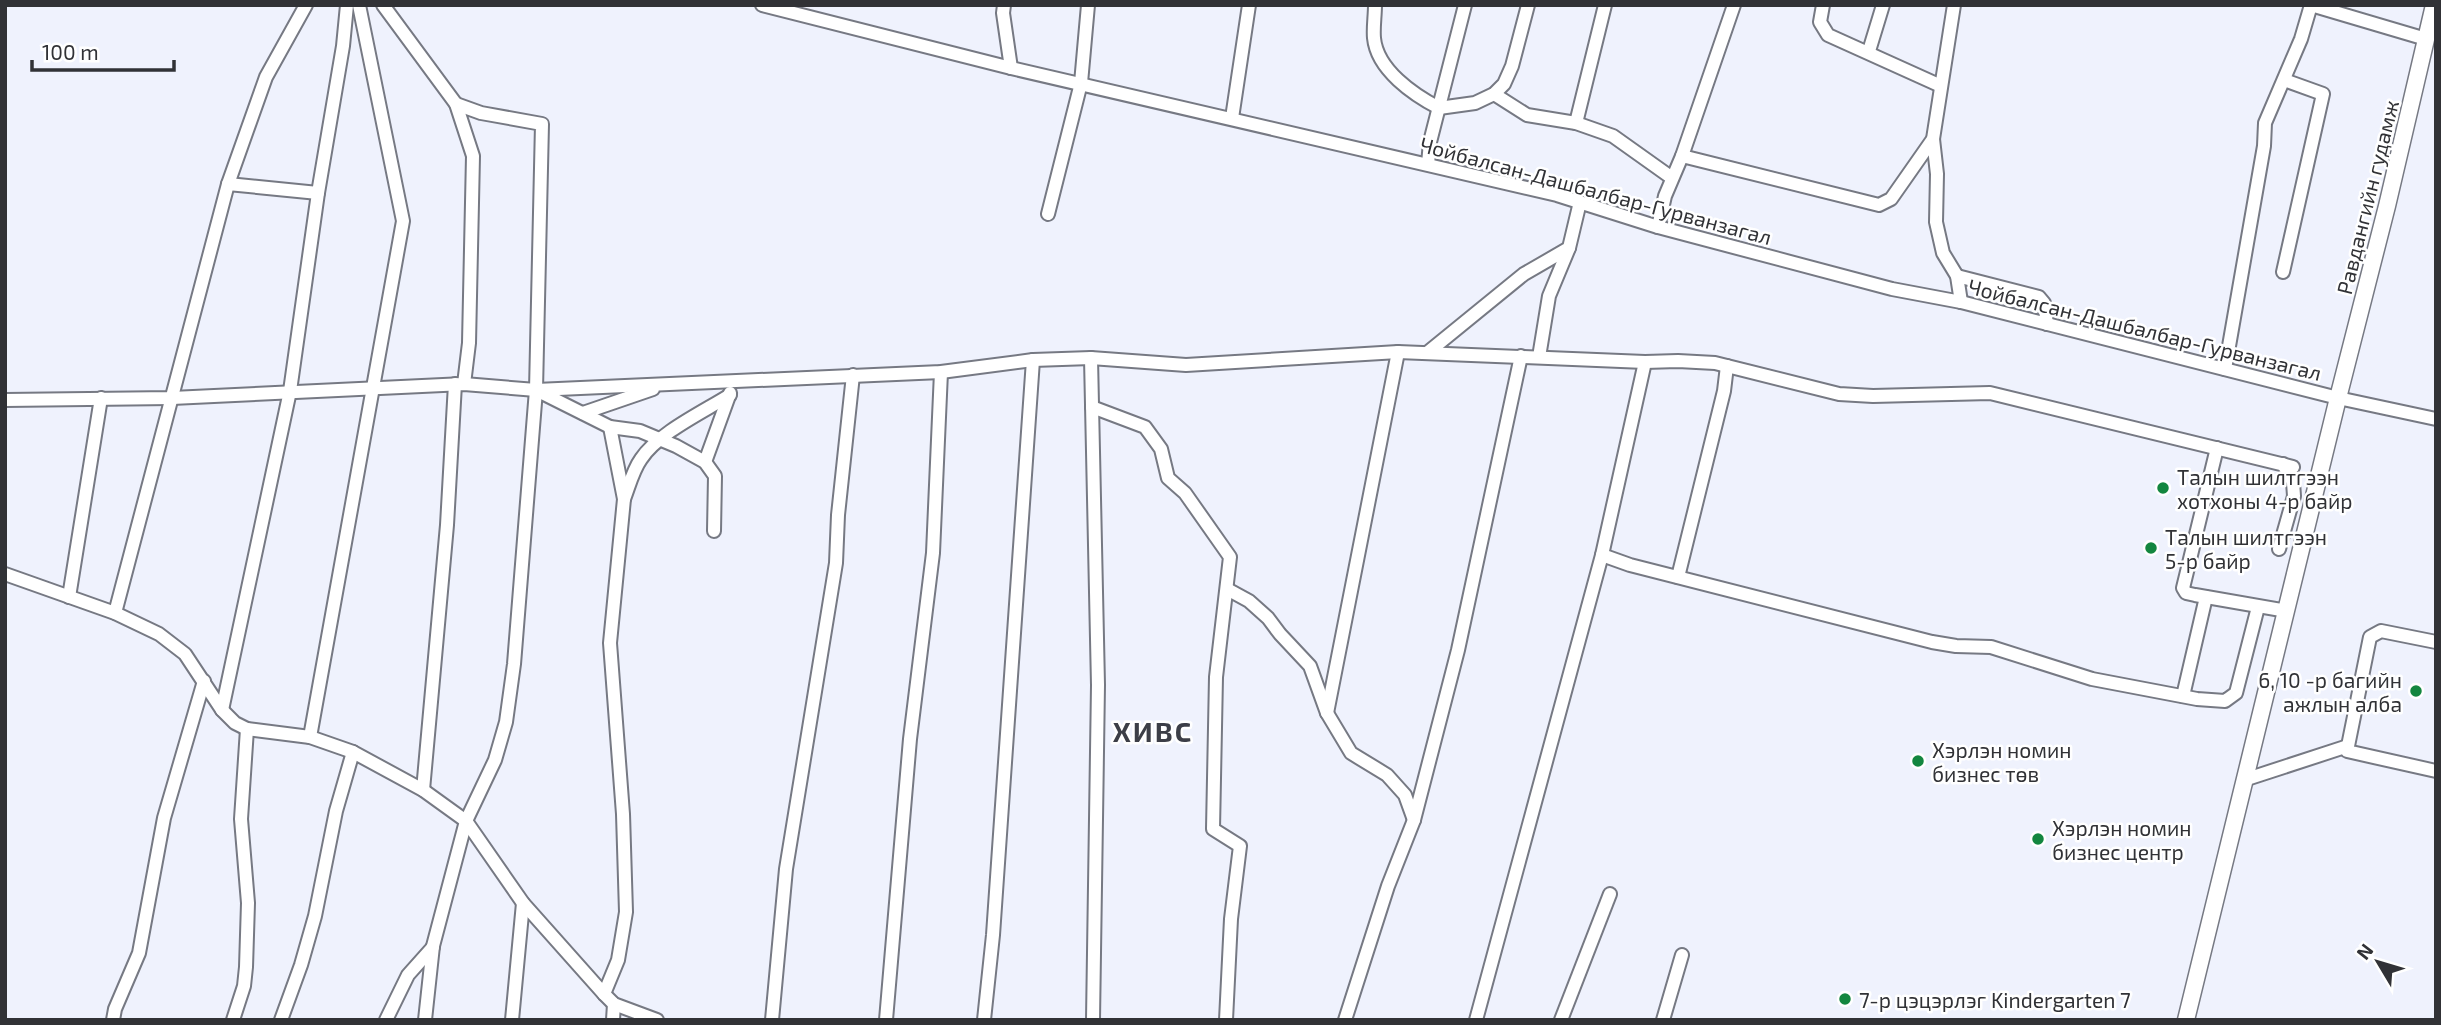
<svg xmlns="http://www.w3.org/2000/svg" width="2441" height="1025" font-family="'Exo 2',sans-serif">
  <rect width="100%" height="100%" fill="#eff2fd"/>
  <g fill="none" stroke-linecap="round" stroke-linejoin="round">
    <defs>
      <g id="minor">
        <polyline points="383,5 456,104 473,156 469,343 464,384"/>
        <polyline points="762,5 1011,68 1557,195 1658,227 1892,289 1961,302 2338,398 2436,419"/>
        <polyline points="1004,5 1003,13 1011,68"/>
        <path d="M1375,5C1375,16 1373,28 1374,38C1377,70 1414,95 1439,108L1475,103L1494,94L1504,84L1512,66L1528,5"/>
        <polyline points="1823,5 1820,22 1828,35 1941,86"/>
        <polyline points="2311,5 2426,39"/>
        <polyline points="1869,51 1883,5"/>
        <polyline points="1494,94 1527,115 1576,123 1613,136 1672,178"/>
        <polyline points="1232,118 1249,5"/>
        <polyline points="1576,123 1605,5"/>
        <polyline points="1933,139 1937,174 1936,222 1943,253 1957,276 1961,302"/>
        <polyline points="1682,156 1879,205 1891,199 1933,139 1954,5"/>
        <polyline points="1428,164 1430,142 1465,5"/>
        <polyline points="228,184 318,193"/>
        <polyline points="1048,214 1081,83 1088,5"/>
        <polyline points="1658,227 1665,196 1682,156 1734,5"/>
        <polyline points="2283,272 2323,94 2284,80"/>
        <polyline points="1957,276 2039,297 2044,303 2047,324"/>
        <polyline points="1427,353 1524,274 1569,248 1580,202"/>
        <polyline points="1539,357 1549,296 1569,248"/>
        <polyline points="1091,358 1098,685 1093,1020"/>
        <polyline points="2225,369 2264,146 2265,123 2301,39 2311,5"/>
        <polyline points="536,390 941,372 1033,360 1091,358 1186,365 1398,352 1645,362 1678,361 1715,363 1839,394 1873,396 1990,393 2293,467"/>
        <polyline points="5,400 172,398 464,384 536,390 610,427 640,431 676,446 705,462 715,476 714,531"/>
        <polyline points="1092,407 1145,427 1161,449 1168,478 1185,493 1230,557 1216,677 1213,829 1240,846 1231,919 1226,1020"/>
        <polyline points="583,413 653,389"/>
        <polyline points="2217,448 2183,588 2186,593 2195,595 2287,611"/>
        <polyline points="705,462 730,393"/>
        <path d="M624,499C629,486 633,470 641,459C658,433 703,412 730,395"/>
        <polyline points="2279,549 2294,496 2293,482 2283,464"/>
        <polyline points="1602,555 1630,565 1932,642 1956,646 1991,647 2092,679 2197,699 2225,701 2236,693 2258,607"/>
        <polyline points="5,574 115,613 159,634 185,654 222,710 235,723 247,729 310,737 353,752 423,790 466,821 523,903 604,994 614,1004 657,1020"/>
        <polyline points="1678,577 1724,391 1727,366"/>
        <polyline points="1227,589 1249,601 1268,618 1280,634 1310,666 1327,713 1351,753 1387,775 1405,795 1414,820"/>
        <polyline points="69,597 101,398"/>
        <polyline points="115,613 228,184 266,77 306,5"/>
        <polyline points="2436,642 2381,631 2370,637 2347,751 2436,771"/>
        <polyline points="2183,696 2206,597"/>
        <polyline points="222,710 290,391 318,193 343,46 347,5"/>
        <polyline points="1327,713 1398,352"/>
        <polyline points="310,737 403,221 359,5"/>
        <polyline points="2247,779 2348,746"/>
        <polyline points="423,790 447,525 455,384"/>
        <polyline points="604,994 618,960 626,912 623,814 610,643 624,499 610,427"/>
        <polyline points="113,1020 115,1009 139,953 164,818 204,681"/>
        <polyline points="233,1020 244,986 246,967 248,903 241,819 247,729"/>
        <polyline points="281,1020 301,965 315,916 336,811 353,752"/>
        <polyline points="386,1020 408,975 433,947"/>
        <polyline points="425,1020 433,946 466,821 495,760 506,722 514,664 536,390 542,124 481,113 456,104"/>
        <polyline points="512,1020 523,903"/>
        <polyline points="613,1020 614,1004"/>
        <polyline points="772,1020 786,869 836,563 838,515 853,375"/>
        <polyline points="886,1020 910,739 933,553 941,372"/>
        <polyline points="984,1020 993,935 1033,360"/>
        <polyline points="1345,1020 1388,886 1414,820 1458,650 1521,356"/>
        <polyline points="1476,1020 1602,555 1645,362"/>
        <polyline points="1561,1020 1610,894"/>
        <polyline points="1663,1020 1682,955"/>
      </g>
      <polyline id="major" points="2186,1020 2338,398 2387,206 2434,5"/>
    </defs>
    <use href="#minor" stroke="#767983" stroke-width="16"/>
    <use href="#major" stroke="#767983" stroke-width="19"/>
    <use href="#minor" stroke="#fff" stroke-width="12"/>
    <use href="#major" stroke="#fff" stroke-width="16"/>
  </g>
  <g fill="#13863f" stroke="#fff" stroke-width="2.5">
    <circle cx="2163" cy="488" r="7"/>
    <circle cx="2151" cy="548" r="7"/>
    <circle cx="2416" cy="691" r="7"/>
    <circle cx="1918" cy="761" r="7"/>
    <circle cx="2038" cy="839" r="7"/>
    <circle cx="1845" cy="999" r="7"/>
  </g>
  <g text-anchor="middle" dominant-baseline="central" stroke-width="5" stroke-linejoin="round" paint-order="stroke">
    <g font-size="21" fill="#313236" stroke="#fff">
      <text transform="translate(1596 190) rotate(15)">Чойбалсан-Дашбалбар-Гурванзагал</text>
      <text transform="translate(2367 197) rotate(-76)">Равдангийн гудамж</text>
      <text transform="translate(2145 329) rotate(14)">Чойбалсан-Дашбалбар-Гурванзагал</text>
    </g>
    <g font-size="21" fill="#313236" stroke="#fff" text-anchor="start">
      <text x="2177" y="476">Талын шилтгээн<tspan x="2177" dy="24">хотхоны 4-р байр</tspan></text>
      <text x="2165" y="536">Талын шилтгээн<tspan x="2165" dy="24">5-р байр</tspan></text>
      <text x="2402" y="679" text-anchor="end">6, 10 -р багийн<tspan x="2402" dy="24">ажлын алба</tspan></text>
      <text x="1932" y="749">Хэрлэн номин<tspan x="1932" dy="24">бизнес төв</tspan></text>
      <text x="2052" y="827">Хэрлэн номин<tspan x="2052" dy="24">бизнес центр</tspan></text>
      <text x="1859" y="999">7-р цэцэрлэг Kindergarten 7</text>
    </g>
    <g font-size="28" font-weight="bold" letter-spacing="2" fill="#3c3e47" stroke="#fff">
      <text x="1153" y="731">ХИВС</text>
    </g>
  </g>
  <rect width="2441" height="1025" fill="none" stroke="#313236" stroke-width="14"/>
  <g transform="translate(2378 962) rotate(308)" stroke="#ffffff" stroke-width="5" paint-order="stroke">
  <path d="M0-5L12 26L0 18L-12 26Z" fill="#313236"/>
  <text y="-10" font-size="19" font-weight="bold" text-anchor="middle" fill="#313236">N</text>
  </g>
  <path d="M32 60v10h142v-10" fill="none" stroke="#313236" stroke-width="3.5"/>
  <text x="42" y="60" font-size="21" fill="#313236" stroke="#ffffff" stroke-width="5" paint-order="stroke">100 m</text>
</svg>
